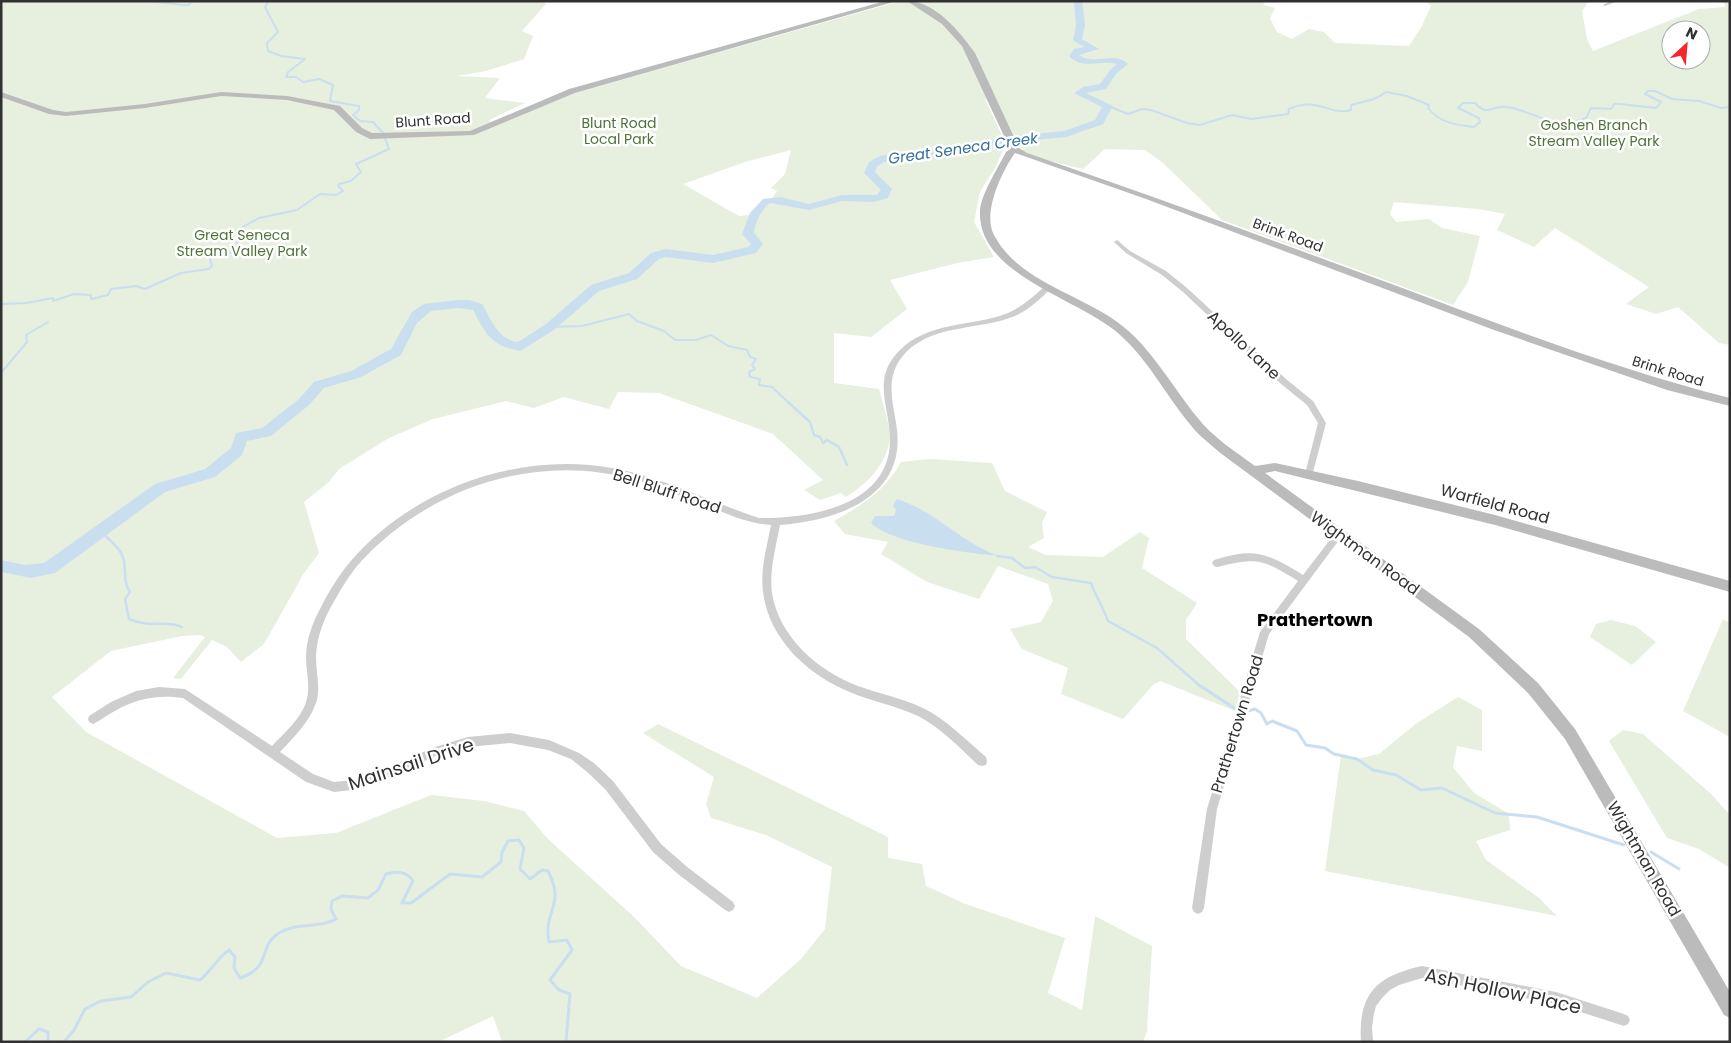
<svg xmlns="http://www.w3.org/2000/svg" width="1731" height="1043" font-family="Poppins,sans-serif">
  <rect width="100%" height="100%" fill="#fff"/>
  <g fill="#e7efde" fill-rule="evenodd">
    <path d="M1,1H541L546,4L522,31L533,36L524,59L486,71L457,76L500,78L485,98L525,103L489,120L495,125L576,93L900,1H1263L1264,5L1275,8L1270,18L1277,32L1292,39L1309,29L1324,32L1335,43L1409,46L1422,26L1431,6L1426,1H1589L1582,11L1587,39L1593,51L1699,9L1725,7L1724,1H1730V345L1719,343L1678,307L1656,314L1626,304L1649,287L1555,228L1534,247L1497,230L1505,214L1478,209L1394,202L1390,214L1396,222L1429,219L1442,228L1480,236L1468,282L1453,305L1222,220L1163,163L1145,150L1105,149L1083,169L1029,156L1022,151L1023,148L1016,149L1014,137L984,97L1006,144L995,168L980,192L974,222L994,257L957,263L890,280L907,309L871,337L834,333V383L879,389C882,402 891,427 890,439C886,465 867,484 846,497L841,493L820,500L804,490L823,480L773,434L659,393L618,392L609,409L564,397L534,408L506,401L433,419L389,438L339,469L329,482L304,502L319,553L304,573L264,644L241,662L227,647L212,640L181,679L173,678L205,637L200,635L182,636L111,651L52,697L86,732L277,838L336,833L431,795L484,801L524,811L548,839L633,916L681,966L757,998L801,959L825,929L832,867L766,835L711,818L706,804L714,777L643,733L658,724L888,837V858L922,864L926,886L963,903L1065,938L1048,993L1082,1010L1095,916L1152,946L1147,1031L1143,1042H502L493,1016L438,1042H1ZM1671,30H1701V60H1671ZM791,150L785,174L771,188L777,191L772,198L749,215L739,216L683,184L748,161Z"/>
    <path d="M930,459L992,463L1005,491L1047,512L1042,523L1044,538L1028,547L1046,555L1103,557L1140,532L1149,538L1142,568L1197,603L1186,620V639L1240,692L1235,711L1160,681L1153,685L1123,719L1061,694L1068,668L1022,649L1010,629L1041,622L1053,601L1048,584L998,566L979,599L927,582L881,554L888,542L845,534L834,521C862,505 885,491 901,462Z"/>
    <polygon points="1723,619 1730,623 1730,737 1683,711"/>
    <polygon points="1611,620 1635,626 1656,642 1632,665 1590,637 1596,624"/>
    <polygon points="1458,697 1482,710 1482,751 1457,746 1453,767 1474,793 1509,814 1510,830 1476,841 1486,860 1539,898 1557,916 1325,871 1341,755 1357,759 1379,754 1417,723"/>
    <polygon points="1623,730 1643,734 1711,794 1730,815 1730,868 1699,849 1667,838 1609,741"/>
  </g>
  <path fill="#c9dff0" d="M897,499C935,511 962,543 999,556C969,553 892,544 871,523L875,516H894L896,510L893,506Z"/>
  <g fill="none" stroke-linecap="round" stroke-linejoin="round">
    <g stroke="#c9dff0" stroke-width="2">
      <polyline points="150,1 183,5 188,5 193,1"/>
      <polyline points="234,1 239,1"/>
      <path d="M1108,106L1128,114L1142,109L1151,110L1187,123L1200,125L1232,115L1251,119L1288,114L1289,109C1318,96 1328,116 1351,110V105C1366,100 1373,102 1386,92L1407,96L1429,105L1428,108C1440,123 1456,125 1474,127L1480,122L1479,118L1458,108L1463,103H1475C1488,118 1493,104 1507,107C1526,110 1543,119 1560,126L1586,118L1591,108L1611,109L1614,104H1620L1656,108L1661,102L1645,94L1648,91H1655L1672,99L1699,101L1721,108L1730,107"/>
      <polyline points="1,304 26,303 53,298 53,301 74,294 91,295 91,299 108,295 111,289 136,286 145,289 181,273 209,269 212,266 210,259 236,251 237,242 244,238 234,232 259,218 297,210 320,194 336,195 343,191 338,186 339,184 351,181 361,172 356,164 389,149 383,133 373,122 360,121 353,115 359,110 359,106 330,101 333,85 319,79 303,82 296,77 286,77 288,72 305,59 281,56 268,51 267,43 278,32 265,7 268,2 266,1"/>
      <polyline points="550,327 582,326 629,314 637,321 664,331 675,340 696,340 711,335 728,346 747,350 750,357 756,359 752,365 755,369 749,372 750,377 760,379 759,385 772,387 789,403"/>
      <polyline points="1,373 27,342 26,335 48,322"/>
    </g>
    <g stroke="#c9dff0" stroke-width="2.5">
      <polyline points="788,402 810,422 814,435 820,437 823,443 827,440 839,447 847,465"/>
      <path d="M99,530C107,538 119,546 123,557C127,570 122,580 130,592L125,599L129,619C148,628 168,620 182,627"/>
      <path d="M997,556L1012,558L1025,568L1035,567L1052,577L1091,583C1096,597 1103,607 1108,621L1157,648L1200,686"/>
    </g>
    <g stroke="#c9dff0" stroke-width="3">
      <polyline points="1199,685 1234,708"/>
      <polyline points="1244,712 1255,709 1261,713 1267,724 1272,721 1297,731 1306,745 1325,748 1334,754 1357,759 1373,770 1396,775 1421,790 1442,788 1495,813 1537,817 1624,845"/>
      <polyline points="1651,852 1679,869"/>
      <polyline points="25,1042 39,1029 48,1032 48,1042"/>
      <path d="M64,1042L74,1030L85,1009L101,1001L131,997L148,982L166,973L200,980C210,972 220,955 229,950L235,957L234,968L240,978C273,967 257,947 279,933C296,922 318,929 336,919L331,909L332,901L342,896L368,898L378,890L386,874C397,871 406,871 413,881L402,903H411L450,874L482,877L501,862L502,852L508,841L519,840L524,848L520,869L530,879L542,870L548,871C566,906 543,910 549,942L567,940L572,950L550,980L559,990L570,994L566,1042"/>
    </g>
    <path fill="#c9dff0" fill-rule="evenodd" d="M1074,1H1082L1085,25L1082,39L1099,49L1079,55C1094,66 1114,50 1128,64L1116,74L1106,89L1086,93L1113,106L1103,124L1066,137L1004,143L979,149L887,161L877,166L875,172L892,189L888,198L874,202L842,201L809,210L770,203C761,210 755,222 754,233L763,244L756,253L713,263L666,257L659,259L637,279L599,291L554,330L520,351C491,346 486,334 473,310L458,308L431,311L417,323L401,355L361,377L324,388L309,405L271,436L247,441L242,455L215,477L165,492L55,573L31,578L1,572V560L25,565L44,563L155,484L205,469L231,448L236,433L262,428L299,399L314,382L351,371L391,349L412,312L424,304L458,300H469L482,304C492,320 497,339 518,342L546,324L591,285L629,273L651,253L666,249L713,255L748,247L751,244L742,234L750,213L763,199L780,197L809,204L842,195H877L881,190L864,173L869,162L880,156L979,143L1004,137L1064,131L1095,120L1102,107L1074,93L1083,87L1100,84L1110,70L1117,64C1100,59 1084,71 1069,56L1074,49L1084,47L1073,40L1076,25Z"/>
    <g fill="#cecece" fill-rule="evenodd">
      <polygon points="1611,1 1618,1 1605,6 1603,5"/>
      <polygon points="1117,240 1130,251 1166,271 1187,288 1286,379 1313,401 1326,423 1312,476 1306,476 1305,474 1318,423 1307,405 1280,383 1183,292 1162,275 1126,253 1114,242"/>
      <path d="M1045,286H1049L1051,288C1041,299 1028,310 1015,316C979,331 929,323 902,357C884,380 894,404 897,430C905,499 834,521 780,525C776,547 769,570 772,593C779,637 818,671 858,686C880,694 902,698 923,708C947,720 966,740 986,757L987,761L986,765L982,766L978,765C960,748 942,729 920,717C898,706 874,702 852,693C809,676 769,640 763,592C760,569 767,547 771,525C753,524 737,518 720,511C692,501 664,488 635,480C535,451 425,489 357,566C349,576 342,587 336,598C325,616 316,637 316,658C316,673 321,689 316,703C309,723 293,738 280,752L313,774L334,782L361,779L435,747L468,737L510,733L549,740L579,753L594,763L613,781L661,844L686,866L733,902L735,906L733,910L729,912L725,910L678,874L653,852L605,789L586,771L571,759L548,750L510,743L468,747L436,756L361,789L334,792L306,782L183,698C148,693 125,703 97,722L93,724L89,722L88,719L89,716L111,702L136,691L159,687L185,689L272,746C283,734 301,719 306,702C311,687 306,672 306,657C306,639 313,622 321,607C329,591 339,575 350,562C412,489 518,451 612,468C663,477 710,502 759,518C809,519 890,506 890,440C890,407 871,379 899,351C928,321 972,327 1008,313C1022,307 1033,297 1045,286Z"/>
      <path d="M1339,530L1342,532L1343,534L1342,536L1269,634L1217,809L1204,908L1202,912L1198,914L1194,912L1192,908L1207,809L1260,632L1298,581C1262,559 1259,557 1217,567L1214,566L1212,563L1214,560C1254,547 1268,553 1303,575L1336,532Z"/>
      <path d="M1422,966L1556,992L1624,1014L1628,1016L1630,1020L1628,1024L1624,1026L1556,1004L1422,978L1399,985L1390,990L1382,998L1376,1006L1374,1014L1372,1027L1373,1042H1361C1358,993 1377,976 1422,966Z"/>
    </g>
    <g fill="#bbb" fill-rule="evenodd">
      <polygon points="885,1 897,1 575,93 474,135 370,139 356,132 334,110 287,100 221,96 145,108 66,116 49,114 1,97 1,92 53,110 66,112 145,104 221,92 287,96 340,106 362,128 372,133 470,131 569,89"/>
      <path d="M907,1C935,1 960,32 975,53L1019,148L1027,153C1151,195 1274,241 1397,286C1506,327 1616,369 1730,398V406L1667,390L1494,330L1146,199L1015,153C1002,171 982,213 994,235C1020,284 1084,294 1125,328C1153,351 1174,389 1197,417C1212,437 1235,451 1255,466L1275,463L1358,481L1495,515L1730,581V592L1495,525L1275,471L1265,473L1479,629L1538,683L1575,729L1730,992V1018L1724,1015L1565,739L1528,693L1469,637L1219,452C1209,443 1197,434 1189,423C1165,394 1147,358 1119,334C1080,299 977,275 980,211C981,194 998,168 1006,152L1010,149L962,46L942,24Z"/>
    </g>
  </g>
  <g text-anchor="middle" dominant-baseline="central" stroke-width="5" stroke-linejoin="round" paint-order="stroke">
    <g font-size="14" fill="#313131" stroke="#fff">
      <text transform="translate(433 120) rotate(-4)">Blunt Road</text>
      <text transform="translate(1288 235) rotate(20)">Brink Road</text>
      <text transform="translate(1668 371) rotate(17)">Brink Road</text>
    </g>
    <g font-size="14" fill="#517239" stroke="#fff">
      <text x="619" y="123">Blunt Road<tspan x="619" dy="16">Local Park</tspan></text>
      <text x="1594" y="125">Goshen Branch<tspan x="1594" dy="16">Stream Valley Park</tspan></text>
      <text x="242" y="235">Great Seneca<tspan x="242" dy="16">Stream Valley Park</tspan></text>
    </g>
    <g font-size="15" font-style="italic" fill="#36709d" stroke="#fff">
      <text transform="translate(963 148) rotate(-8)">Great Seneca Creek</text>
    </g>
    <g font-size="16" fill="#313131" stroke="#fff">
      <text transform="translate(1244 345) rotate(43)">Apollo Lane</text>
      <text transform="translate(667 491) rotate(18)">Bell Bluff Road</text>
      <text transform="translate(1495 504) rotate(15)">Warfield Road</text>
      <text transform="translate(1365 553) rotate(36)">Wightman Road</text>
      <text transform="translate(1237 724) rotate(-73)">Prathertown Road</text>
      <text transform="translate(1644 859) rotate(60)">Wightman Road</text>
    </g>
    <g font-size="18" font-weight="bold" fill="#000" stroke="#fff">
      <text x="1315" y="619">Prathertown</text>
    </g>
    <g font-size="19" fill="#313131" stroke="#fff">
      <text transform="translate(411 764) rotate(-18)">Mainsail Drive</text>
      <text transform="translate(1503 991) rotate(12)">Ash Hollow Place</text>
    </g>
  </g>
  <rect width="1731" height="1043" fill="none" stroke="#313131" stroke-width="5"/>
  <g transform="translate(1686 45) rotate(26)"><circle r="24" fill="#ffffff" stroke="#adadad"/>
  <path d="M0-4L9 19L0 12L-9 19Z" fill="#f7252b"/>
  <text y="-8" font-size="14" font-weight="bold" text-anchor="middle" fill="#313131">N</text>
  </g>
</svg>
